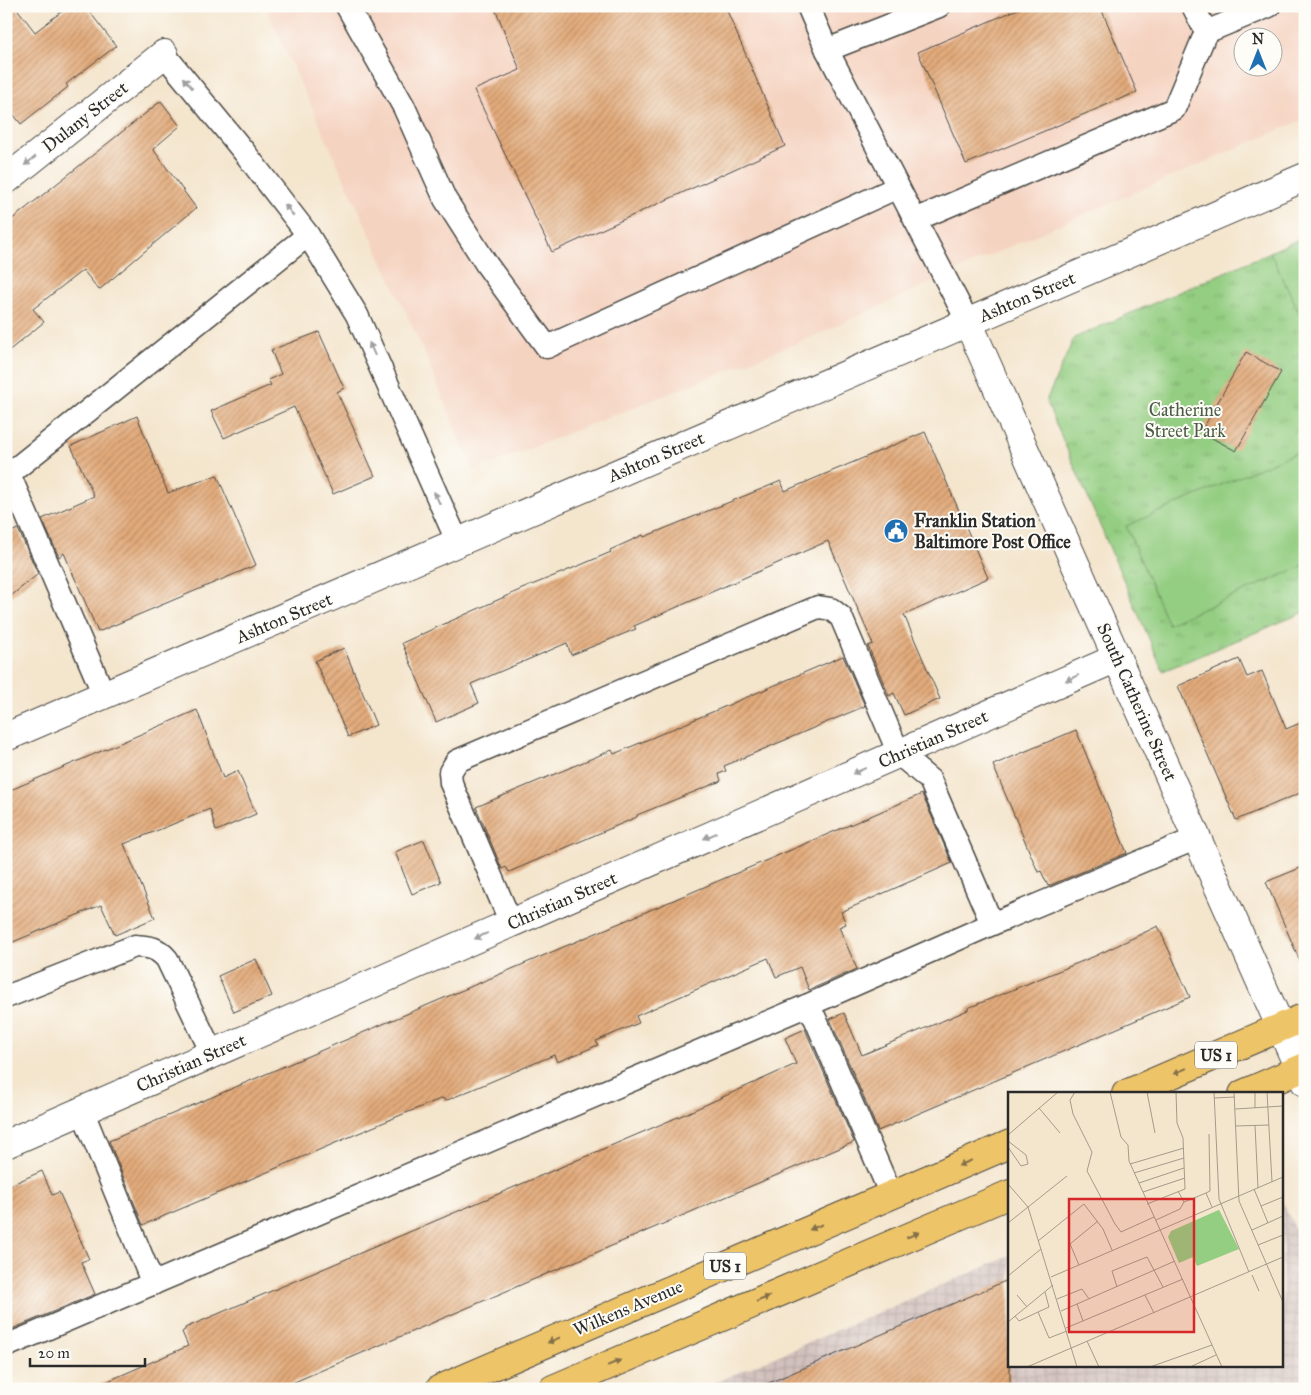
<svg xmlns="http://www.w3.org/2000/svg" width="1311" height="1395" font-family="'IM FELL Great Primer',serif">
  <defs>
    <pattern id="industrial-grid" width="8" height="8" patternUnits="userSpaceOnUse" patternTransform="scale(1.25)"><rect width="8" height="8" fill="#d1c0bc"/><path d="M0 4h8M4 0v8" fill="none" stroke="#b4a5a2"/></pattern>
    <pattern id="park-tufts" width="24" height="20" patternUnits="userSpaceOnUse" patternTransform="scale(1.25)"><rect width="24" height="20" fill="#94ce82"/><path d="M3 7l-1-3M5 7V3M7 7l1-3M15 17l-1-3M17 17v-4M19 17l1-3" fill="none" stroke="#80b170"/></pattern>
    <pattern id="building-hatch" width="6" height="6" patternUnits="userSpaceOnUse" patternTransform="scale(1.25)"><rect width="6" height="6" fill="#e3ab7b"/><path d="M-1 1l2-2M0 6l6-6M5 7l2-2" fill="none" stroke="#b88b65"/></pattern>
  </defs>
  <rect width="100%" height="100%" fill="#fdfcf7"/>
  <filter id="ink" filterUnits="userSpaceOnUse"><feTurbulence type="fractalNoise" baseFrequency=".02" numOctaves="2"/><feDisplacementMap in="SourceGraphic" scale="10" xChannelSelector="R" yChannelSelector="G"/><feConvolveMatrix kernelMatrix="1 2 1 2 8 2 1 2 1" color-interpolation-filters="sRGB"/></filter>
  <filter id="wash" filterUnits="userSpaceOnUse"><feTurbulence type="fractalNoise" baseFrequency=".0096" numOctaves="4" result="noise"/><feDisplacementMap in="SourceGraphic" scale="20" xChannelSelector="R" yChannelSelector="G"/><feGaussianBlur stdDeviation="1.12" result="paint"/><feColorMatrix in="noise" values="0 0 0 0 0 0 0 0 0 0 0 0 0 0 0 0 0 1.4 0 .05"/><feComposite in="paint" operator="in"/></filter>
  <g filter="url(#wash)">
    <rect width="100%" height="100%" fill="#f4e5cd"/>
    <path fill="#f5d3c1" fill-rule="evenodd" d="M265,6H1305V119L1015,244L817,335L473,471L424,352ZM1244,38H1274V68H1244Z"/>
    <polygon fill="url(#industrial-grid)" points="1282,1201 1305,1249 1305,1389 700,1389 1010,1256 1010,1366 1282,1366"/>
    <polygon fill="url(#park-tufts)" stroke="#607c56" points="1305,237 1305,612 1163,671 1046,401 1074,338"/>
    <g fill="#94ce82" stroke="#607c56">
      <polygon points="1305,237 1305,324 1270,252"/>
      <polygon points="1297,452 1305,471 1305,565 1168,624 1126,526"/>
    </g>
    <g id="blocks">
      <g fill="url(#building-hatch)">
        <polygon points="6,6 15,6 35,32 69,6 85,6 116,46 66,84 68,87 21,124 6,105"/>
        <polygon points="494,6 725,6 785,146 552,252 474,90 520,70"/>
        <polygon points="1025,6 1100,6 1137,92 966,164 918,52"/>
        <polygon points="161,101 180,126 153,149 196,208 99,290 83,270 33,309 44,322 6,353 6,224"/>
        <polygon points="319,332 344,388 337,392 375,476 333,494 294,407 224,438 211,411 271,385 268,380 281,374 271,350"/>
        <polygon points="1246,352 1281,372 1236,451 1201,432"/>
        <polygon points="137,416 168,493 217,475 256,565 98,632 64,553 59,557 42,519 94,496 71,446"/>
        <polygon points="925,432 988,578 904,615 940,699 904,715 894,693 889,696 868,646 873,644 828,541 634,626 636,629 571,655 567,643 471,684 479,703 436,722 402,643 522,589 583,564 611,552 610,550 643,535 644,537 781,481 785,491 792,488"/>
        <polygon points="18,529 38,574 6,600 6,534"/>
        <polygon points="344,648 376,725 348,737 315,661"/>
        <polygon points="843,656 865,706 724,766 726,771 719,774 721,781 637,815 637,817 509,872 506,867 502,869 476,807 612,750 614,754"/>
        <polygon points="1239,659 1247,677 1262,671 1286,729 1305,721 1305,791 1236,820 1178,686"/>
        <polygon points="197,710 223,778 238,771 256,814 216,831 210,809 124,844 155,918 115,935 101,905 6,945 6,792"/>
        <polygon points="1076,730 1127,853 1048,886 1041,871 1038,872 993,765"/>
        <polygon points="922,794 952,863 841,912 846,924 839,927 857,969 809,990 800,967 776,977 768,958 636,1016 639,1023 596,1041 598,1045 577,1054 557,1062 554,1055 445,1101 443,1098 401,1115 143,1225 109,1141"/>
        <polygon points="424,840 441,882 412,894 395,852"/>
        <polygon points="1305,866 1305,973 1266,882"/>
        <polygon points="1158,926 1190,997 878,1131 830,1019 844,1013 862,1055 968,1010 968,1008 1095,956"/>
        <polygon points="256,959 272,996 234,1012 218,976"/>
        <polygon points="805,1029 854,1142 278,1389 90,1389 188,1346 182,1332 185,1330 185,1328 685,1114 796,1064 785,1038"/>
        <polygon points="42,1171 52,1195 59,1192 89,1259 81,1262 95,1294 12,1329 6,1315 6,1187"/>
        <polygon points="1010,1279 1010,1389 755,1389"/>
      </g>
    </g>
  </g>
  <g filter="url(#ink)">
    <use href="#blocks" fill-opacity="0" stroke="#494743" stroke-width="1"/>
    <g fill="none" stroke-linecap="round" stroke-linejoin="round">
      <defs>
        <g id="lane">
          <polyline points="347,6 404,107 445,199 487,265 547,347 898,187"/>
          <polyline points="808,6 827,50 968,322"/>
          <polyline points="1193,6 1206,32 1269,6"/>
          <polyline points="827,50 939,6"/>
          <polyline points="164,54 245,153 308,235 357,315 458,543"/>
          <polyline points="915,220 1174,109 1206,32"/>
          <polyline points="104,695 9,474 308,235"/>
          <polyline points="511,923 451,783 450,772 457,761 818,607 831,609 841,617 899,754 930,780 992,924"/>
          <path d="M6,997L135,946C149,947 157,947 167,959L212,1053"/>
          <polyline points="806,1006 815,1018 891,1195"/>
          <polyline points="82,1110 153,1284"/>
          <polyline points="6,1346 806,1006 992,924 1197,838"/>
        </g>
        <g id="street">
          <polyline points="6,180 164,54"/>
          <polyline points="968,322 1305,1082"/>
          <polyline points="6,737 1305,177"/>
          <polyline points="6,1144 1117,658"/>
        </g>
        <g id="primary">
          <polyline points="1126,1094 1305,1017"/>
          <polyline points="1243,1094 1305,1067"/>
          <polyline points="440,1389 1010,1144"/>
          <polyline points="553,1389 1010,1194"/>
        </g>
      </defs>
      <use href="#lane" stroke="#494743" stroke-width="25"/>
      <use href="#street" stroke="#494743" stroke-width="30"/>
      <use href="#primary" stroke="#494743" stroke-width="30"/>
      <use href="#lane" stroke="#fff" stroke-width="22"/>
      <use href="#street" stroke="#fff" stroke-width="28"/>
      <use href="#primary" stroke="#eec469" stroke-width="28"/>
    </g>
    <defs><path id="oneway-solid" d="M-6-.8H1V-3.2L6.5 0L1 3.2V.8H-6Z" transform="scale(1.25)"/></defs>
    <g fill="#a0a0a0">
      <use href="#oneway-solid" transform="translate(188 83) rotate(-129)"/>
      <use href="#oneway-solid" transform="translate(30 161) rotate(142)"/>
      <use href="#oneway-solid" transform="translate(289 210) rotate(-128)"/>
      <use href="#oneway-solid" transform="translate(372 349) rotate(-114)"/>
      <use href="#oneway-solid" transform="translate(437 498) rotate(-115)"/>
      <use href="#oneway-solid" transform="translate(1072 678) rotate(156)"/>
      <use href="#oneway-solid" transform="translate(859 771) rotate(156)"/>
      <use href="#oneway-solid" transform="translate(710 836) rotate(156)"/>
      <use href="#oneway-solid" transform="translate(481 936) rotate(156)"/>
    </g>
    <g fill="#837047">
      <use href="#oneway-solid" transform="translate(1180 1071) rotate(157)"/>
      <use href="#oneway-solid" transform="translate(965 1163) rotate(157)"/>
      <use href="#oneway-solid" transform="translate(816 1227) rotate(157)"/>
      <use href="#oneway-solid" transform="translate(913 1235) rotate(-23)"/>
      <use href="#oneway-solid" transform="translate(763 1299) rotate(-23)"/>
      <use href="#oneway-solid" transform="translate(554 1340) rotate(157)"/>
      <use href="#oneway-solid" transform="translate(614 1363) rotate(-23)"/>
    </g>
  </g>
  <defs>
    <symbol id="civic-disc" viewBox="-11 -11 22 22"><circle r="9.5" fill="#1f6fb2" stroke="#fdfcf7"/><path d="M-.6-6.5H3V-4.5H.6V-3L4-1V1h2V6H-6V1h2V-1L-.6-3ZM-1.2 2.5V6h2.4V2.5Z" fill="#fff"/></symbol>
  </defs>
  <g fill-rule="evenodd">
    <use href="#civic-disc" x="882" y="517" width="28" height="28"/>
  </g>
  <g text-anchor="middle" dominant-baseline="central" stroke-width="4" stroke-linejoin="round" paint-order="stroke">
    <g fill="#fdfcf7" stroke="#6a6a68" stroke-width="1">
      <rect x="1195" y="1041.5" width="42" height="27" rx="4"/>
      <rect x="704" y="1252.5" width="42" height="27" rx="4"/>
    </g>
    <g font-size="16" font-weight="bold" fill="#2b2b2b">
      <text x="1216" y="1055">US 1</text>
      <text x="725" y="1266">US 1</text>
    </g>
    <g font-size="18" fill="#2b2b2b" stroke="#fdfcf7">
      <text transform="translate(85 117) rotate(-38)">Dulany Street</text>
      <text transform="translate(1027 297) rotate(-23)">Ashton Street</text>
      <text transform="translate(656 457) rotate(-23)">Ashton Street</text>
      <text transform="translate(284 618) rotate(-23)">Ashton Street</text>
      <text transform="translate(1137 702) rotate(66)">South Catherine Street</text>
      <text transform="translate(933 739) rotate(-24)">Christian Street</text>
      <text transform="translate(562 901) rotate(-24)">Christian Street</text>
      <text transform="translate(191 1063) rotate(-24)">Christian Street</text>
      <text transform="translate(628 1308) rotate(-23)">Wilkens Avenue</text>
    </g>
    <g font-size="18" fill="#4a5c45" stroke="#fdfcf7">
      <text x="1185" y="410">Catherine<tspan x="1185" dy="21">Street Park</tspan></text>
    </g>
    <g font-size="18" font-weight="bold" fill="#2b2b2b" stroke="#fdfcf7" text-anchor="start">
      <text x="914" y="521">Franklin Station<tspan x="914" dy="21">Baltimore Post Office</tspan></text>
    </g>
  </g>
  <g transform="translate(1008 1092)">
    <rect width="275" height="275" fill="#f4e5cd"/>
    <path d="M211,118L231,157L189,174L185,165L171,171L160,145L163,139Z" fill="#94ce82"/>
    <path d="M211,118L229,154L203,166L182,131ZM184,150L188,159L172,166L168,157Z" fill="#94ce82"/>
    <path fill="none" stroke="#a49b8c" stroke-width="1" d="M67,0L62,8L65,22L84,60L79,79L107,132L113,140L146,125M102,0L113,45L120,53L121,69L214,275M139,0L147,41M206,0L211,107L241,180M226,0L231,109L275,210M247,0V16M259,0L264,90M206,6L227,5M31,16L52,41M227,17L275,14M247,33L250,96M228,34L261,33M0,43L50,0M0,49L18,63L20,72L13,74L0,55M122,72L176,56M126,81L176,66M131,91L176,76M0,92L20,115L69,275M246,97L260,131M170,99L176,110L198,101L204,115M135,100L177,86M198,101L202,99L201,42M139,112L177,97L175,46L169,31L168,0M253,114L275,105M148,128L172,117L176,110M0,131L59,84M244,138L275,124M30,149L76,112L95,137L104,158M250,153L275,143M71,173L62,152L90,129M244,183L251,199M0,184L33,157M43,185L275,85M109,195L104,179L139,165L155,195M9,203L19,215M137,203L146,221M49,207L74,197L81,207M69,212L75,229M53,219L167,169M30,220L41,215L37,200M7,224L11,229L30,220L41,246L59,239M0,230L45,193M58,236L175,187M79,249L91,275M19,275L275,165M142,275L204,253M182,275L208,263"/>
    <path fill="#d62828" fill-opacity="0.15" stroke="#d62828" stroke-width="2.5" d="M61,107H186V240H61Z"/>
    <rect width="275" height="275" fill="none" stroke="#2b2b2b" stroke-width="2.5"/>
  </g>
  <rect width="1311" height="1395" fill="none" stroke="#fdfcf7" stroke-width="25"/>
  <g transform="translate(1258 52)"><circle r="24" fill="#fdfcf7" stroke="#a9a8a5"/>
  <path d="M0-4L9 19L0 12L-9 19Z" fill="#1f6fb2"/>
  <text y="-8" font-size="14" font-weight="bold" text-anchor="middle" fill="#2b2b2b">N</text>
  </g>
  <path d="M30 1358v8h115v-8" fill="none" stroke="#2b2b2b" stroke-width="2.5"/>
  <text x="38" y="1358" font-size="15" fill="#2b2b2b" stroke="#fdfcf7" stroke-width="4" paint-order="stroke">20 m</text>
</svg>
